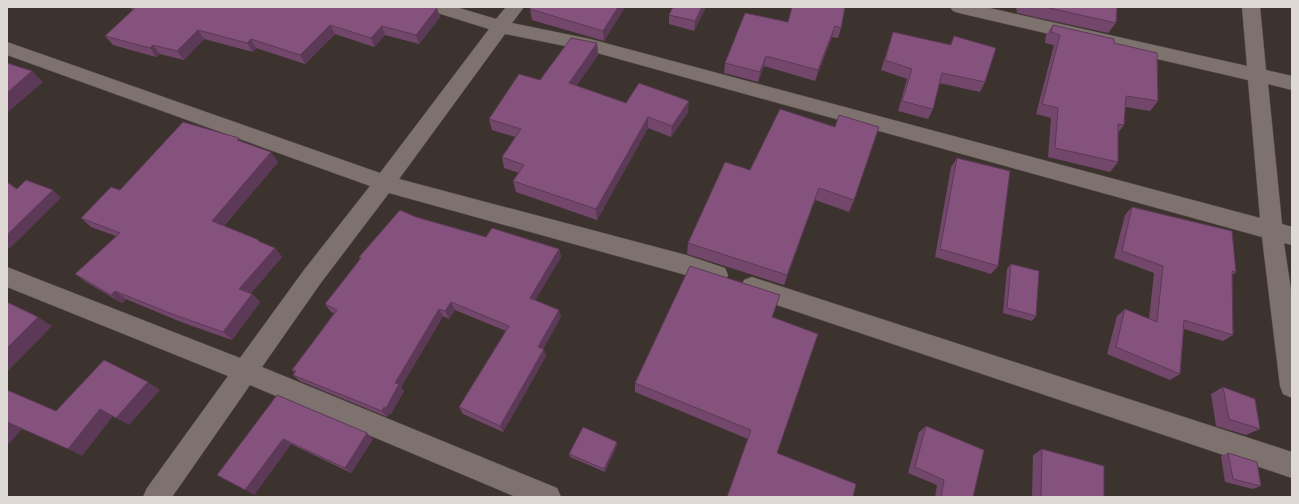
<svg xmlns="http://www.w3.org/2000/svg" width="1299" height="504" font-family="Ubuntu,sans-serif">
  <rect width="100%" height="100%" fill="#3c332e"/>
  <g fill="none" stroke-linecap="round" stroke-linejoin="round">
    <defs>
      <g id="street">
        <polygon points="428,7 456,7 496,19 506,7 524,7 512,23 590,39 1260,218 1248,80 959,13 953,11 950,7 985,7 1247,66 1242,7 1260,7 1266,70 1292,76 1292,90 1268,84 1282,224 1292,227 1292,245 1284,243 1292,297 1292,398 1283,394 1280,386 1262,237 590,51 505,34 399,179 686,255 725,268 728,275 725,282 717,285 686,275 389,193 320,284 262,367 557,488 561,497 516,497 250,385 172,497 143,497 147,488 228,376 7,287 7,267 240,358 304,270 370,186 7,55 7,42 380,173 489,29 431,11"/>
        <polygon points="752,277 1292,452 1292,478 744,294 741,287 744,280"/>
      </g>
    </defs>
    <use href="#street" stroke="#584f4c" stroke-width="1"/>
    <use href="#street" fill="#7d726d" fill-rule="evenodd"/>
  </g>
  <g fill="#72476b">
    <polygon points="130,7 436,7 440,17 419,44 385,35 374,47 335,34 305,64 256,48 253,52 204,39 184,60 160,54 156,57 113,45 105,36 133,10"/>
    <polygon points="625,7 604,41 532,20 530,9"/>
    <polygon points="673,7 706,7 694,31 669,24 669,15"/>
    <polygon points="792,7 841,28 838,38 832,37 815,81 764,66 758,82 724,73 725,63 788,22"/>
    <polygon points="1016,7 1117,7 1116,23 1108,33 1017,13"/>
    <polygon points="1053,25 1114,43 1158,101 1150,111 1125,107 1124,125 1118,133 1118,162 1110,172 1048,157 1051,118 1036,114 1054,45 1045,43 1046,35"/>
    <polygon points="893,32 950,45 954,36 985,82 980,92 939,83 933,109 928,119 898,111 907,79 881,70"/>
    <polygon points="597,43 598,55 576,86 626,103 688,112 671,137 648,128 597,220 516,192 513,181 519,173 504,168 502,157 515,137 492,130 489,119 540,80"/>
    <polygon points="780,109 854,200 849,212 815,200 784,285 687,254 688,243 750,170"/>
    <polygon points="242,142 278,162 224,226 275,248 282,257 251,293 260,302 232,340 181,322 126,299 122,303 86,282 75,274 116,236 91,227 81,218 120,190"/>
    <polygon points="957,158 998,266 991,274 935,257 951,167"/>
    <polygon points="1132,207 1236,272 1232,275 1233,335 1223,341 1184,329 1180,374 1170,380 1107,354 1117,316 1125,309 1149,319 1154,273 1114,258 1125,215"/>
    <polygon points="416,217 486,237 559,249 561,257 535,300 561,317 543,349 546,356 503,432 463,414 459,407 506,331 455,310 449,319 443,316 401,387 404,391 391,414 390,413 387,417 300,381 293,375 295,373 292,370 334,313 331,312 325,304 360,260 359,257"/>
    <polygon points="1011,264 1036,316 1032,321 1003,313 1007,269"/>
    <polygon points="776,307 772,317 777,453 853,497 748,439 635,392 635,383"/>
    <polygon points="1223,387 1260,429 1246,435 1216,426 1211,394"/>
    <polygon points="277,395 373,439 351,473 291,444 254,495"/>
    <polygon points="926,426 973,497 935,497 937,485 908,473 919,432"/>
    <polygon points="617,442 617,445 605,472 570,457 569,454"/>
    <polygon points="1042,449 1104,497 1032,497 1033,455"/>
    <polygon points="1228,453 1261,486 1253,489 1225,482 1221,456"/>
  </g>
  <g fill="#5c3957">
    <polygon points="618,7 625,7 604,41 603,31"/>
    <polygon points="702,7 706,7 694,31 695,21"/>
    <polygon points="437,8 440,17 419,44 416,35"/>
    <polygon points="330,25 335,34 305,64 300,55"/>
    <polygon points="382,26 385,35 374,47 371,38"/>
    <polygon points="835,26 832,37 815,81 818,70"/>
    <polygon points="198,30 204,39 184,60 177,51"/>
    <polygon points="251,39 256,48 253,52 247,43"/>
    <polygon points="597,43 598,55 570,95 569,83"/>
    <polygon points="153,45 160,54 156,57 150,48"/>
    <polygon points="766,56 764,66 758,82 760,72"/>
    <polygon points="32,71 43,82 7,113 7,93"/>
    <polygon points="689,101 688,112 671,137 672,126"/>
    <polygon points="648,117 648,128 597,220 596,209"/>
    <polygon points="239,138 246,148 237,140"/>
    <polygon points="271,152 278,162 220,230 212,221"/>
    <polygon points="819,188 815,200 784,285 787,275"/>
    <polygon points="53,190 61,198 9,249 7,247 7,235"/>
    <polygon points="275,248 282,257 247,298 239,289"/>
    <polygon points="559,249 561,257 532,306 530,298"/>
    <polygon points="115,291 126,299 122,303 111,295"/>
    <polygon points="252,294 260,302 232,340 223,332"/>
    <polygon points="451,302 455,310 449,319 445,311"/>
    <polygon points="439,309 443,316 401,387 404,391 391,414 386,408 395,383"/>
    <polygon points="559,310 561,317 540,354 538,347"/>
    <polygon points="38,317 52,326 7,372 7,348"/>
    <polygon points="544,349 546,356 503,432 500,426"/>
    <polygon points="148,382 160,390 129,425 116,418"/>
    <polygon points="384,407 390,413 387,417 382,411"/>
    <polygon points="100,409 113,416 82,456 68,449"/>
    <polygon points="7,422 22,429 7,446"/>
    <polygon points="367,433 373,439 351,473 345,468"/>
    <polygon points="283,439 291,444 254,495 245,490"/>
    <polygon points="617,442 617,445 605,472 604,469"/>
  </g>
  <g fill="#84527c" stroke="#5c3957">
    <polygon points="136,7 436,7 437,8 416,35 382,26 371,38 330,25 300,55 251,39 247,43 198,30 177,51 153,45 150,48 105,36"/>
    <polygon points="532,7 618,7 603,31 530,9"/>
    <polygon points="673,7 702,7 695,21 669,15"/>
    <polygon points="792,7 845,7 841,28 835,26 818,70 766,56 760,72 725,63 745,13 788,22"/>
    <polygon points="1045,7 1117,7 1116,23"/>
    <polygon points="1053,25 1114,39 1114,43 1157,53 1158,101 1126,96 1124,125 1118,124 1118,162 1055,148 1058,108 1042,104 1060,35 1051,32"/>
    <polygon points="893,32 951,45 954,36 996,48 985,82 942,73 933,109 902,101 912,69 885,60"/>
    <polygon points="571,38 597,43 569,83 626,103 639,83 689,101 672,126 648,117 596,209 513,181 524,165 502,157 521,129 489,119 519,74 540,80"/>
    <polygon points="7,63 32,71 7,93"/>
    <polygon points="780,109 835,127 839,115 879,127 854,200 819,188 787,275 688,243 725,162 750,170"/>
    <polygon points="183,122 239,138 237,140 271,152 212,221 259,240 258,241 275,248 239,289 252,294 223,332 172,314 115,291 111,295 75,274 120,233 81,218 111,187 120,190"/>
    <polygon points="957,158 1010,171 998,266 940,249"/>
    <polygon points="26,180 53,190 7,235 7,182 17,189"/>
    <polygon points="1132,207 1232,231 1236,272 1232,271 1233,335 1184,320 1180,374 1116,347 1125,309 1157,322 1163,266 1122,251"/>
    <polygon points="400,210 416,217 486,237 492,228 559,249 530,298 559,310 538,347 544,349 500,426 459,407 509,326 451,302 445,311 439,309 395,383 399,384 386,408 384,407 382,411 293,375 296,371 292,370 337,310 325,304 361,258 359,257"/>
    <polygon points="1011,264 1039,271 1036,316 1007,308"/>
    <polygon points="690,266 780,295 772,317 818,334 777,453 856,484 853,497 727,497 751,430 635,383"/>
    <polygon points="7,302 38,317 7,348"/>
    <polygon points="104,360 148,382 116,418 100,409 68,449 7,422 7,390 56,411"/>
    <polygon points="1223,387 1255,399 1260,429 1229,419"/>
    <polygon points="277,395 367,433 345,468 283,439 245,490 217,475"/>
    <polygon points="926,426 984,450 973,497 941,497 944,480 915,467"/>
    <polygon points="583,427 617,442 604,469 569,454"/>
    <polygon points="1042,449 1104,466 1104,497 1041,497"/>
    <polygon points="1228,453 1257,462 1261,486 1233,479"/>
  </g>
  <rect width="1299" height="504" fill="none" stroke="#dfd9d6" stroke-width="16"/>
</svg>
